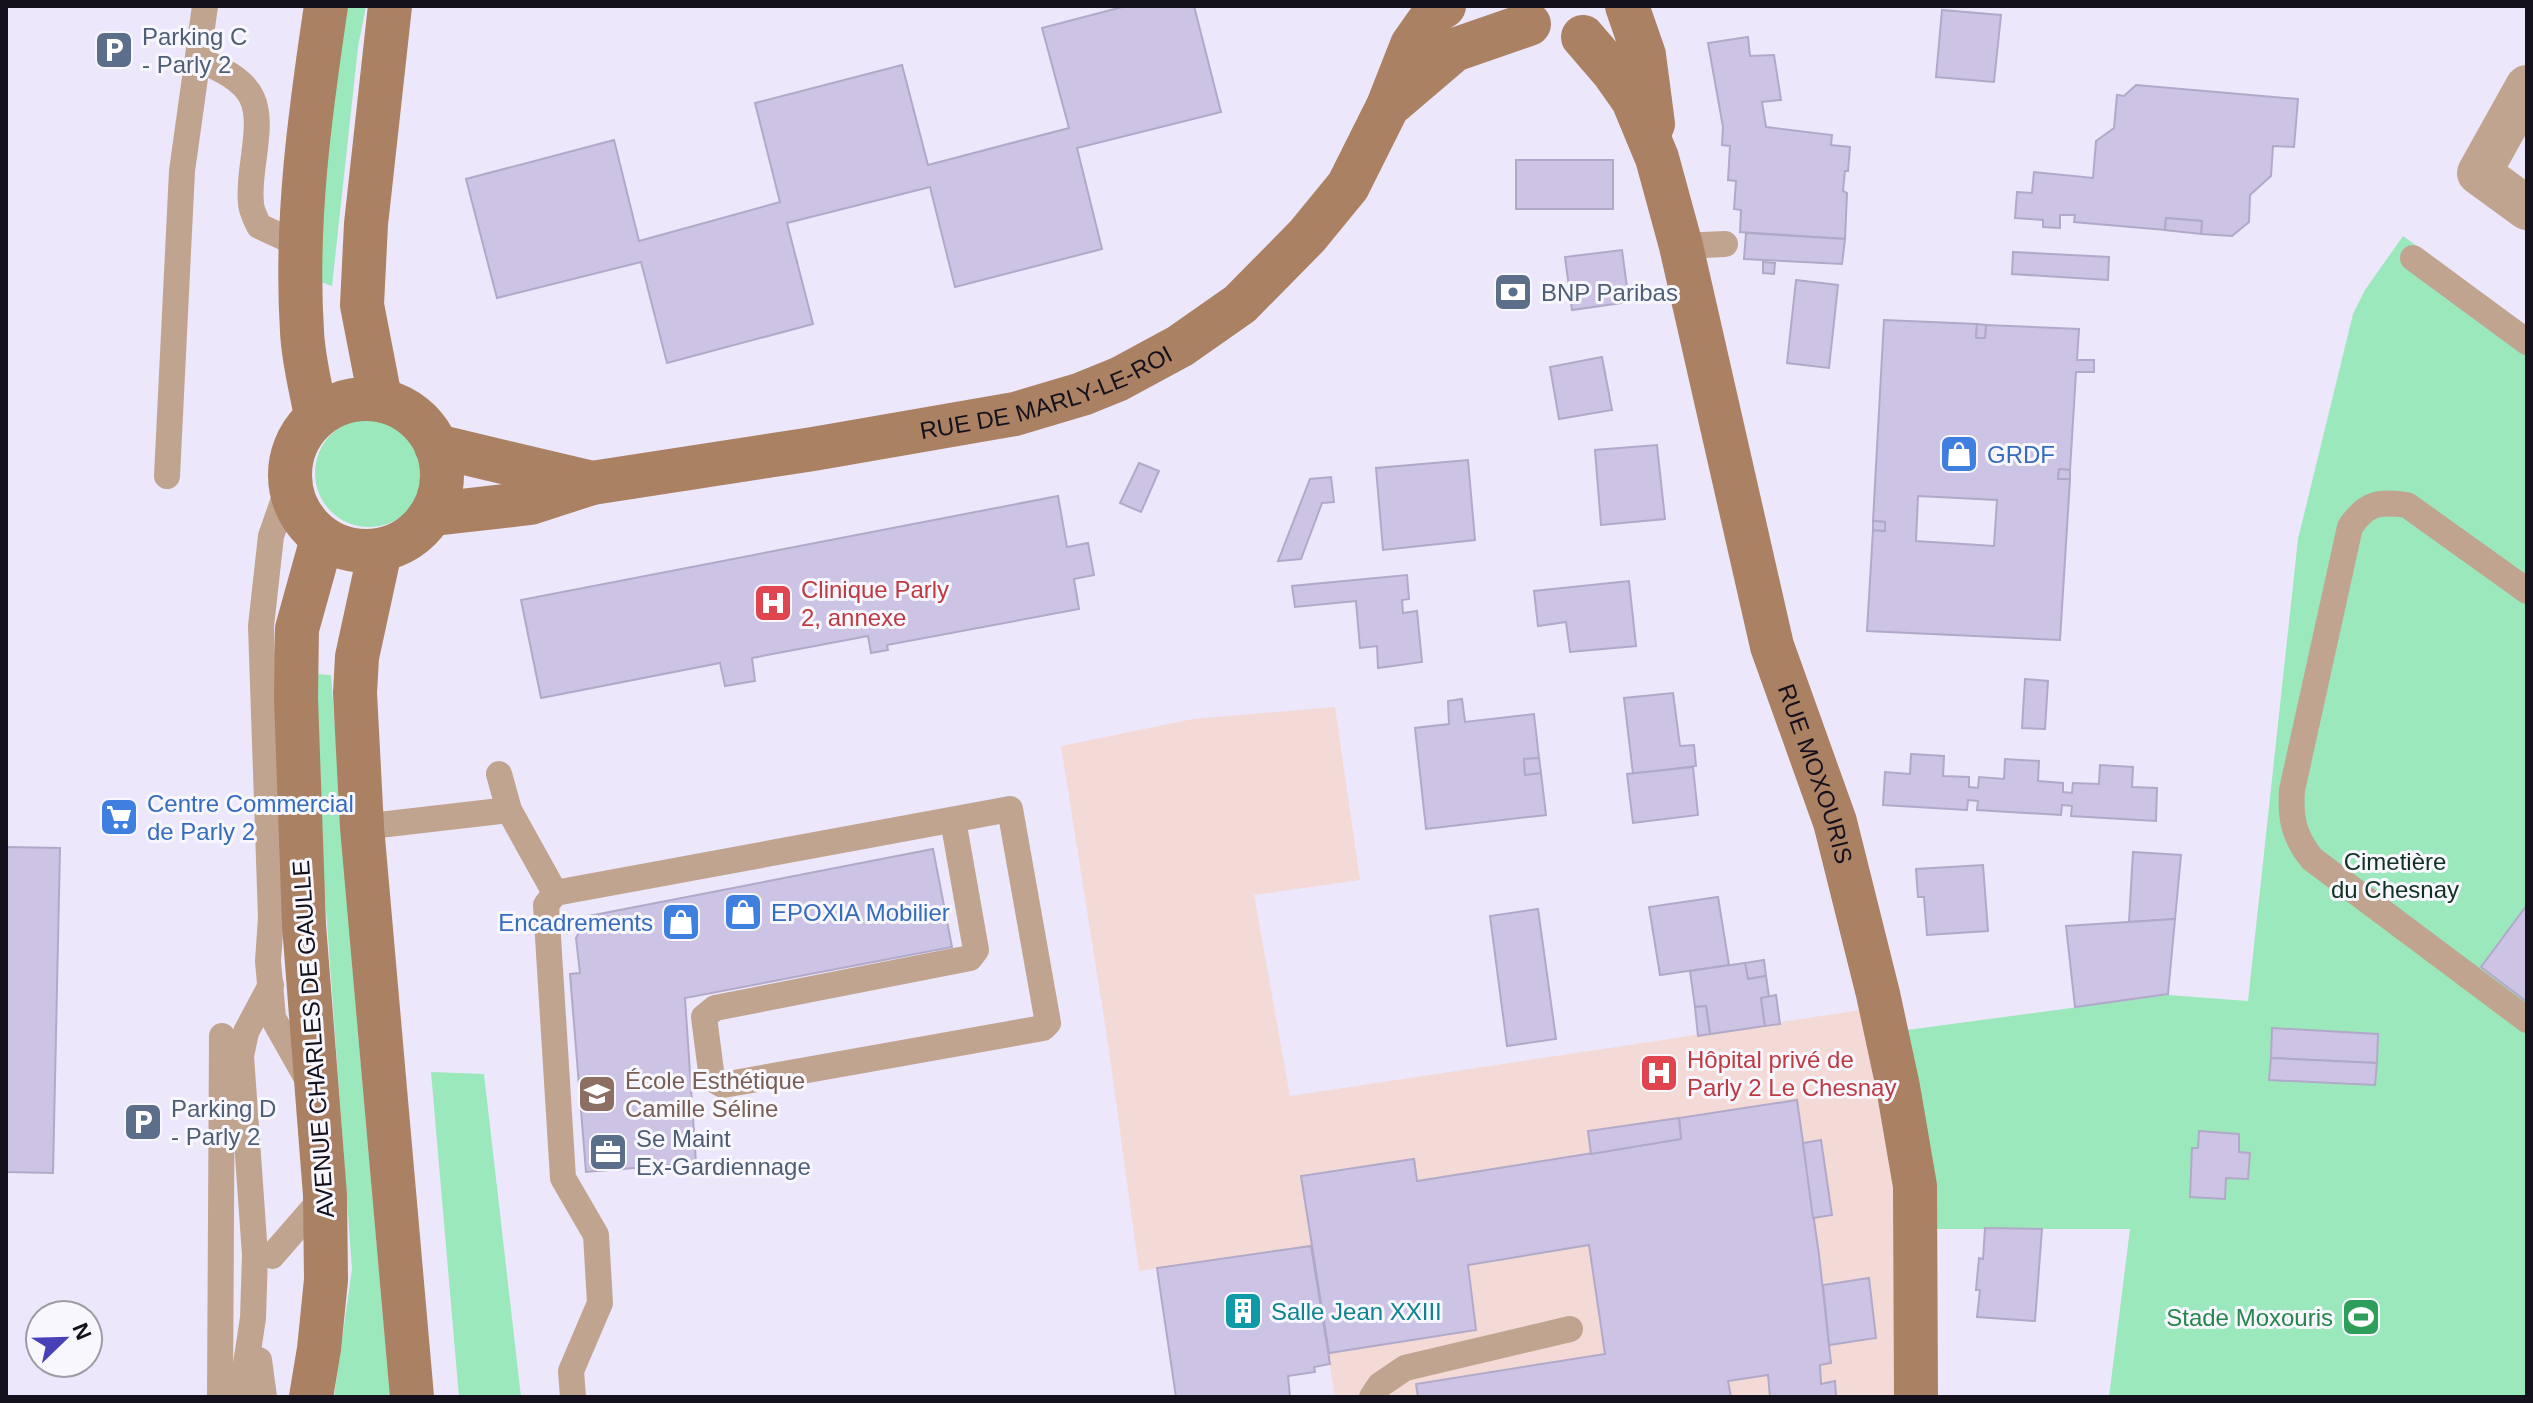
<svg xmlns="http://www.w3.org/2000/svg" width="2533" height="1403" font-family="Arial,sans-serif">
  <rect width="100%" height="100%" fill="#ece7fb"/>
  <polygon fill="#f4dad6" points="1335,707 1360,880 1254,895 1290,1096 1861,1010 1900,1219 1898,1397 1335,1397 1311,1246 1139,1271 1109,1050 1061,746 1193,719"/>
  <g fill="#9be8bd">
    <polygon points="342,6 366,6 358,47 332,286 318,281 338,24"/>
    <polygon points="2403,236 2527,326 2527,1397 2109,1397 2130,1229 1935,1229 1907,1030 2168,995 2248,1001 2298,539 2353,314 2365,290"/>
    <circle cx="369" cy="473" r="54"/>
    <polygon points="314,674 331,675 353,974 390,1397 334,1397 352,1269 321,840"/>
    <polygon points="431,1072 484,1074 521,1397 459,1397"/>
  </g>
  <g fill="#cdc4e5" stroke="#b1a9c8" stroke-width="2" fill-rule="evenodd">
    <polygon points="1126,6 1194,6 1221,112 1077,148 1102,249 955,287 930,187 787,223 813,324 667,363 641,262 497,298 466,179 614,140 639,241 780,202 755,103 902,65 928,165 1069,128 1042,28"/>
    <polygon points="1942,10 2001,15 1994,82 1936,77"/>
    <polygon points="1748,37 1750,56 1774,55 1781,100 1762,102 1766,127 1832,135 1831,145 1850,147 1848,171 1845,171 1843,191 1847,193 1845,239 1740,232 1741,210 1734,209 1736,181 1728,180 1730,146 1722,145 1723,127 1708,43"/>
    <polygon points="2136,85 2298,99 2294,147 2273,146 2271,176 2250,195 2249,222 2232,236 2201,234 2202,221 2166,218 2165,230 2074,222 2075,215 2060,215 2060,228 2043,227 2043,220 2015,218 2017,192 2032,193 2034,172 2093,178 2096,141 2114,128 2117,95 2124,96"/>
    <rect x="1516" y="160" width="97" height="49"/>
    <polygon points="2166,218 2202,221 2201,234 2165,230"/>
    <polygon points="1746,233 1845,239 1842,264 1744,259"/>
    <polygon points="1622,250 1629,302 1572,310 1565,257"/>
    <polygon points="2013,252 2109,257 2108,280 2012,274"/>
    <polygon points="1763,262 1775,263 1774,274 1763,273"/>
    <polygon points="1796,280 1838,285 1829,368 1787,363"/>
    <path d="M1884,320L1977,324L1976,338H1985L1986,325L2079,329L2077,360H2094V372H2076L2070,470L2059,469L2058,479H2070L2060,640L1867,631L1873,530L1885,531V522L1873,521ZM1918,496L1997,500L1994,546L1916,541Z"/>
    <polygon points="1977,324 1986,325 1985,338 1976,338"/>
    <polygon points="1602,357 1612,410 1559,419 1550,367"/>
    <polygon points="1657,445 1665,519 1601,525 1595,450"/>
    <polygon points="1468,460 1475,540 1383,550 1376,468"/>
    <polygon points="1139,463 1159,471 1141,512 1120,503"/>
    <polygon points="2059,469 2070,470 2070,479 2058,479"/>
    <polygon points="1331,477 1334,502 1322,503 1301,559 1278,561 1310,479"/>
    <polygon points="1058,496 1067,547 1088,543 1094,575 1074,579 1079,609 887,645 888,650 871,653 868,636 752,658 755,681 725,686 720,663 541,698 521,600"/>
    <polygon points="1873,521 1885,522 1885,531 1873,530"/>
    <polygon points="1407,575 1409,599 1402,600 1403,613 1417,611 1422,662 1378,668 1377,646 1360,648 1356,601 1295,607 1292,586"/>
    <polygon points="1629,581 1636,646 1570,652 1566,622 1538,626 1534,591"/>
    <polygon points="2025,679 2048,681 2045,729 2022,728"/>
    <polygon points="1673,693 1680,746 1694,745 1696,766 1633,774 1624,698"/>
    <polygon points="1462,699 1465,722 1534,714 1539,758 1524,759 1525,775 1541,773 1546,815 1426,829 1415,728 1449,724 1448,701"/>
    <polygon points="1911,754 1944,756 1943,776 1969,777 1969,787 1978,788 1979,777 2004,779 2005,759 2039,761 2038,781 2063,783 2063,792 2072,793 2073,783 2099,784 2100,765 2133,767 2132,787 2157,788 2156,821 2071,816 2072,806 2062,805 2061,815 1977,810 1978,801 1968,800 1967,810 1883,805 1885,772 1910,774"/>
    <polygon points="1539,758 1541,773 1525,775 1524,759"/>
    <polygon points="1693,767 1698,815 1633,823 1627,774"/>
    <polygon points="6,847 60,848 53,1173 6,1172"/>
    <polygon points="933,849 952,947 685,998 696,1163 586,1172 570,974 580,973 576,938 589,916"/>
    <polygon points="2133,852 2181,855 2175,919 2129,922"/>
    <polygon points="1983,865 1988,931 1927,935 1924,897 1918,897 1916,869"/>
    <polygon points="1718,897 1729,965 1660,975 1649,907"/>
    <polygon points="2527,905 2527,1002 2481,967"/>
    <polygon points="1538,909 1556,1039 1507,1046 1490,916"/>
    <polygon points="2175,919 2168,994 2075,1007 2066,926"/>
    <polygon points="1764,960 1766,976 1748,979 1745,963"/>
    <polygon points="1745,963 1748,979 1766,976 1769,997 1761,998 1765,1026 1710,1034 1706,1006 1695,1007 1690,971"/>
    <polygon points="1776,995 1780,1024 1765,1026 1761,998"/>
    <polygon points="1706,1006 1710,1034 1698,1036 1695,1007"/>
    <polygon points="2272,1028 2378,1034 2377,1063 2271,1058"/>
    <polygon points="2271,1058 2377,1063 2375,1085 2269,1080"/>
    <polygon points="1797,1100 1819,1255 1831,1363 1820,1365 1821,1384 1835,1381 1836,1397 1770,1397 1768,1375 1728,1381 1731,1397 1418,1397 1416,1384 1605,1354 1589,1245 1468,1265 1476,1330 1329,1353 1301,1176 1414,1159 1417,1181 1681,1139 1679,1118"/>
    <polygon points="1679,1118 1681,1139 1591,1154 1588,1131"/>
    <polygon points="2199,1131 2239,1134 2239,1152 2250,1153 2248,1179 2226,1178 2225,1199 2190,1197 2192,1148 2198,1148"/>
    <polygon points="1821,1140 1832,1215 1813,1218 1803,1143"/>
    <polygon points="1985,1228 2042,1229 2035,1321 1977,1317 1980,1290 1976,1290 1979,1258 1983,1259"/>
    <polygon points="1311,1246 1330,1364 1314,1367 1315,1372 1288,1376 1290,1397 1176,1397 1157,1268"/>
    <polygon points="1869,1278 1876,1338 1829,1345 1823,1285"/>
  </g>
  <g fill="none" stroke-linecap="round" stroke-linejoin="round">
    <g stroke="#c1a490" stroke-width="26">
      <path d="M198,59C216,67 243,78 252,98C265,126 247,172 251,203C251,211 256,219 259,226L300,245"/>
      <polyline points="1681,246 1725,244"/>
      <polyline points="2413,258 2527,342"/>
      <polyline points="167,476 182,171 205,6"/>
      <polyline points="289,485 271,536 261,626 271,918 268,961 273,1018 308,1080"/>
      <path d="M2527,591L2407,505C2379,501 2366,503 2350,527L2292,790C2290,818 2294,837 2312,859L2527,1020"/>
      <polyline points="499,774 509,810 555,893"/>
      <polyline points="362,827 509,810"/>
      <polyline points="272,1256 325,1195"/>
      <polyline points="259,1360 264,1397"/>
      <polyline points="220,1397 222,1036"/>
      <polyline points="241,1397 253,1318 255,1255 241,1056 246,1032 271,985"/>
      <polyline points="573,1397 571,1371 600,1303 596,1235 563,1178 546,905 555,893 1010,809 1048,1023 1043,1028 723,1085 712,1079 704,1017 715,1008 970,958 976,950 953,820"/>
      <polyline points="1372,1397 1380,1385 1405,1368 1570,1329"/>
    </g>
    <polyline stroke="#c1a490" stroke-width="44" points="2527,87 2479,173 2527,208"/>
    <g stroke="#ab8163" stroke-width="44">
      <polyline points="1627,6 1644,55 1653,124"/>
      <path id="s1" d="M1583,37L1614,73L1633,100L1657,158L1681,246L1772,646L1835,822L1878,994L1898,1087L1915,1186L1916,1397"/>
      <polyline points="1393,102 1454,50 1529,24"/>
      <polyline points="380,398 362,305 366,224 390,6"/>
      <circle cx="366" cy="475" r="76"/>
      <path d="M316,416C311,388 303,359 302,331C295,222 310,113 326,6"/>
      <polyline points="436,446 592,483"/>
      <path id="s2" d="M434,514L530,503L592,483L813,449L1015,414L1082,394L1119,379L1180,346L1240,304L1307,236L1348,186L1388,106L1412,45L1436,11L1444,6"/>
      <polyline points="380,551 357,657 355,693 362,827 412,1397"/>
      <polyline points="311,1397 319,1349 326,1280 325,1195 304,925 296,698 297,629 322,539"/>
    </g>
  </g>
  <defs>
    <symbol id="parking-square" viewBox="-11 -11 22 22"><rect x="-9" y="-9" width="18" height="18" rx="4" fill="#5c6f8a" stroke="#f8f7fe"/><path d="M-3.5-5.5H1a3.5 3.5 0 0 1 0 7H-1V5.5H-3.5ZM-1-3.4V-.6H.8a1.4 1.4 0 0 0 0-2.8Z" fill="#fff"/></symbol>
    <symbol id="bank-square" viewBox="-11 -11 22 22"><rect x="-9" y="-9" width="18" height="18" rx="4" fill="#5c6f8a" stroke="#f8f7fe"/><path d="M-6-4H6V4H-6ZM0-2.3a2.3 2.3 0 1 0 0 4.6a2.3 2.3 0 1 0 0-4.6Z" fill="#fff"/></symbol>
    <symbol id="shop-square" viewBox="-11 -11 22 22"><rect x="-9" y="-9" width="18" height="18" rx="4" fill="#3f7fe0" stroke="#f8f7fe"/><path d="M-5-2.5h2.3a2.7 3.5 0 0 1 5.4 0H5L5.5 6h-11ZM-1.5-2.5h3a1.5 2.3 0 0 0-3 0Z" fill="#fff"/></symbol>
    <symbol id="hospital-square" viewBox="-11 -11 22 22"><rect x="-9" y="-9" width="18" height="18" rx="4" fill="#e0444e" stroke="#f8f7fe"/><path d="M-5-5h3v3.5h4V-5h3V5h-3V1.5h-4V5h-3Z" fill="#fff"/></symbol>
    <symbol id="supermarket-square" viewBox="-11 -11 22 22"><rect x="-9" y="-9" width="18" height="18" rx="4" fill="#3f7fe0" stroke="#f8f7fe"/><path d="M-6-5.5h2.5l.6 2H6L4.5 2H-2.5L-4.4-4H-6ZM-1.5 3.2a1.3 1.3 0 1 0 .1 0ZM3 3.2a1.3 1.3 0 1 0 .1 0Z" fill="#fff"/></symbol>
    <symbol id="school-square" viewBox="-11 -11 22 22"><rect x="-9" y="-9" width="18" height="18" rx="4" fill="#8d6e63" stroke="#f8f7fe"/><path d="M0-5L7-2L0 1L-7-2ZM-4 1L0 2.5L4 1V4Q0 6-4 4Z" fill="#fff"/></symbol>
    <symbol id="office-square" viewBox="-11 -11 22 22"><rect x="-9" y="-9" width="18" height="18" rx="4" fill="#5c6f8a" stroke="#f8f7fe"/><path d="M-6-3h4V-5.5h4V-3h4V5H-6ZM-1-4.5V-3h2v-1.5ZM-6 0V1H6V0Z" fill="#fff"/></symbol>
    <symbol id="building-square" viewBox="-11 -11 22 22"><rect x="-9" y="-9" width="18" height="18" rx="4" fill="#0f9aa8" stroke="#f8f7fe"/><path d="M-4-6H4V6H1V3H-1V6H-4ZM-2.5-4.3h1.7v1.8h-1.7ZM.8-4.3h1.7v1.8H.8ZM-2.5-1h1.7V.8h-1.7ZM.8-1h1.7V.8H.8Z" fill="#fff"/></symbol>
    <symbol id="stadium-square" viewBox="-11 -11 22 22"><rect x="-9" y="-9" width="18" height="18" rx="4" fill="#2e9e5b" stroke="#f8f7fe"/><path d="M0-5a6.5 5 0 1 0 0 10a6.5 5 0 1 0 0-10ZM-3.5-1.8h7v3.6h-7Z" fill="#fff"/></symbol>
  </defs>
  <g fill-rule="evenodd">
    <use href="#parking-square" x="92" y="28" width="44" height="44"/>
    <use href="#bank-square" x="1491" y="270" width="44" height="44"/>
    <use href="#shop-square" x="1937" y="432" width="44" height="44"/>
    <use href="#hospital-square" x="751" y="581" width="44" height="44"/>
    <use href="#supermarket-square" x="97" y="795" width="44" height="44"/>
    <use href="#shop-square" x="721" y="890" width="44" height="44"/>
    <use href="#shop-square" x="659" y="900" width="44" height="44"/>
    <use href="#hospital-square" x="1637" y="1051" width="44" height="44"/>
    <use href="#school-square" x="575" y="1072" width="44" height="44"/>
    <use href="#parking-square" x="121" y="1100" width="44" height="44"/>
    <use href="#office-square" x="586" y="1130" width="44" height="44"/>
    <use href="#building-square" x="1221" y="1289" width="44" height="44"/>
    <use href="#stadium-square" x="2339" y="1295" width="44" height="44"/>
  </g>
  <g text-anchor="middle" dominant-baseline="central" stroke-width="6" stroke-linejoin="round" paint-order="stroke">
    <g font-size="24" fill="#4e5e75" stroke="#f8f7fe" text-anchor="start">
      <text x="142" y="36">Parking C<tspan x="142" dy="28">- Parly 2</tspan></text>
      <text x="1541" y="292">BNP Paribas</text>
      <text x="171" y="1108">Parking D<tspan x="171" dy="28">- Parly 2</tspan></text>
      <text x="636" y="1138">Se Maint<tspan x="636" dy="28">Ex-Gardiennage</tspan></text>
    </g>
    <g font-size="24" fill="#14111c" stroke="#f8f7fe">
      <text stroke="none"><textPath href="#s2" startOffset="626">RUE DE MARLY-LE-ROI</textPath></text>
      <text stroke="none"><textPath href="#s1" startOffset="780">RUE MOXOURIS</textPath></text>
      <text transform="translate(313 1039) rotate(-94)">AVENUE CHARLES DE GAULLE</text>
    </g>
    <g font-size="24" fill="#366cbe" stroke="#f8f7fe" text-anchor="start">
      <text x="1987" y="454">GRDF</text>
      <text x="147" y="803">Centre Commercial<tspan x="147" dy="28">de Parly 2</tspan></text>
      <text x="771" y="912">EPOXIA Mobilier</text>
      <text x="653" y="922" text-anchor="end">Encadrements</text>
    </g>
    <g font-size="24" fill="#be3a42" stroke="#f8f7fe" text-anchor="start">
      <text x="801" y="589">Clinique Parly<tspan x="801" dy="28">2, annexe</tspan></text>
      <text x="1687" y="1059">Hôpital privé de<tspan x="1687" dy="28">Parly 2 Le Chesnay</tspan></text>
    </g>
    <g font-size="24" fill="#0f3221" stroke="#f8f7fe">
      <text x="2395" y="861">Cimetière<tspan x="2395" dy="28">du Chesnay</tspan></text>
    </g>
    <g font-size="24" fill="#785e54" stroke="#f8f7fe" text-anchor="start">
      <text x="625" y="1080">École Esthétique<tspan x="625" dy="28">Camille Séline</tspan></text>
    </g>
    <g font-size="24" fill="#0d838f" stroke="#f8f7fe" text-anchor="start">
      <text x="1271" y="1311">Salle Jean XXIII</text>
    </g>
    <g font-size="24" fill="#27864d" stroke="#f8f7fe" text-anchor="end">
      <text x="2333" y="1317">Stade Moxouris</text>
    </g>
  </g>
  <rect width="2533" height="1403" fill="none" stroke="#14111c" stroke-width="16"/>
  <g transform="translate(64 1339) rotate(67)"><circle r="38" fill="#f8f7fe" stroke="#9d9ba4" stroke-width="2"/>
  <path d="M0-6L14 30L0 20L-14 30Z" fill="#4840b7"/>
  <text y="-12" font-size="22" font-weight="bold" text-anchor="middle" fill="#14111c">N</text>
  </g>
</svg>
